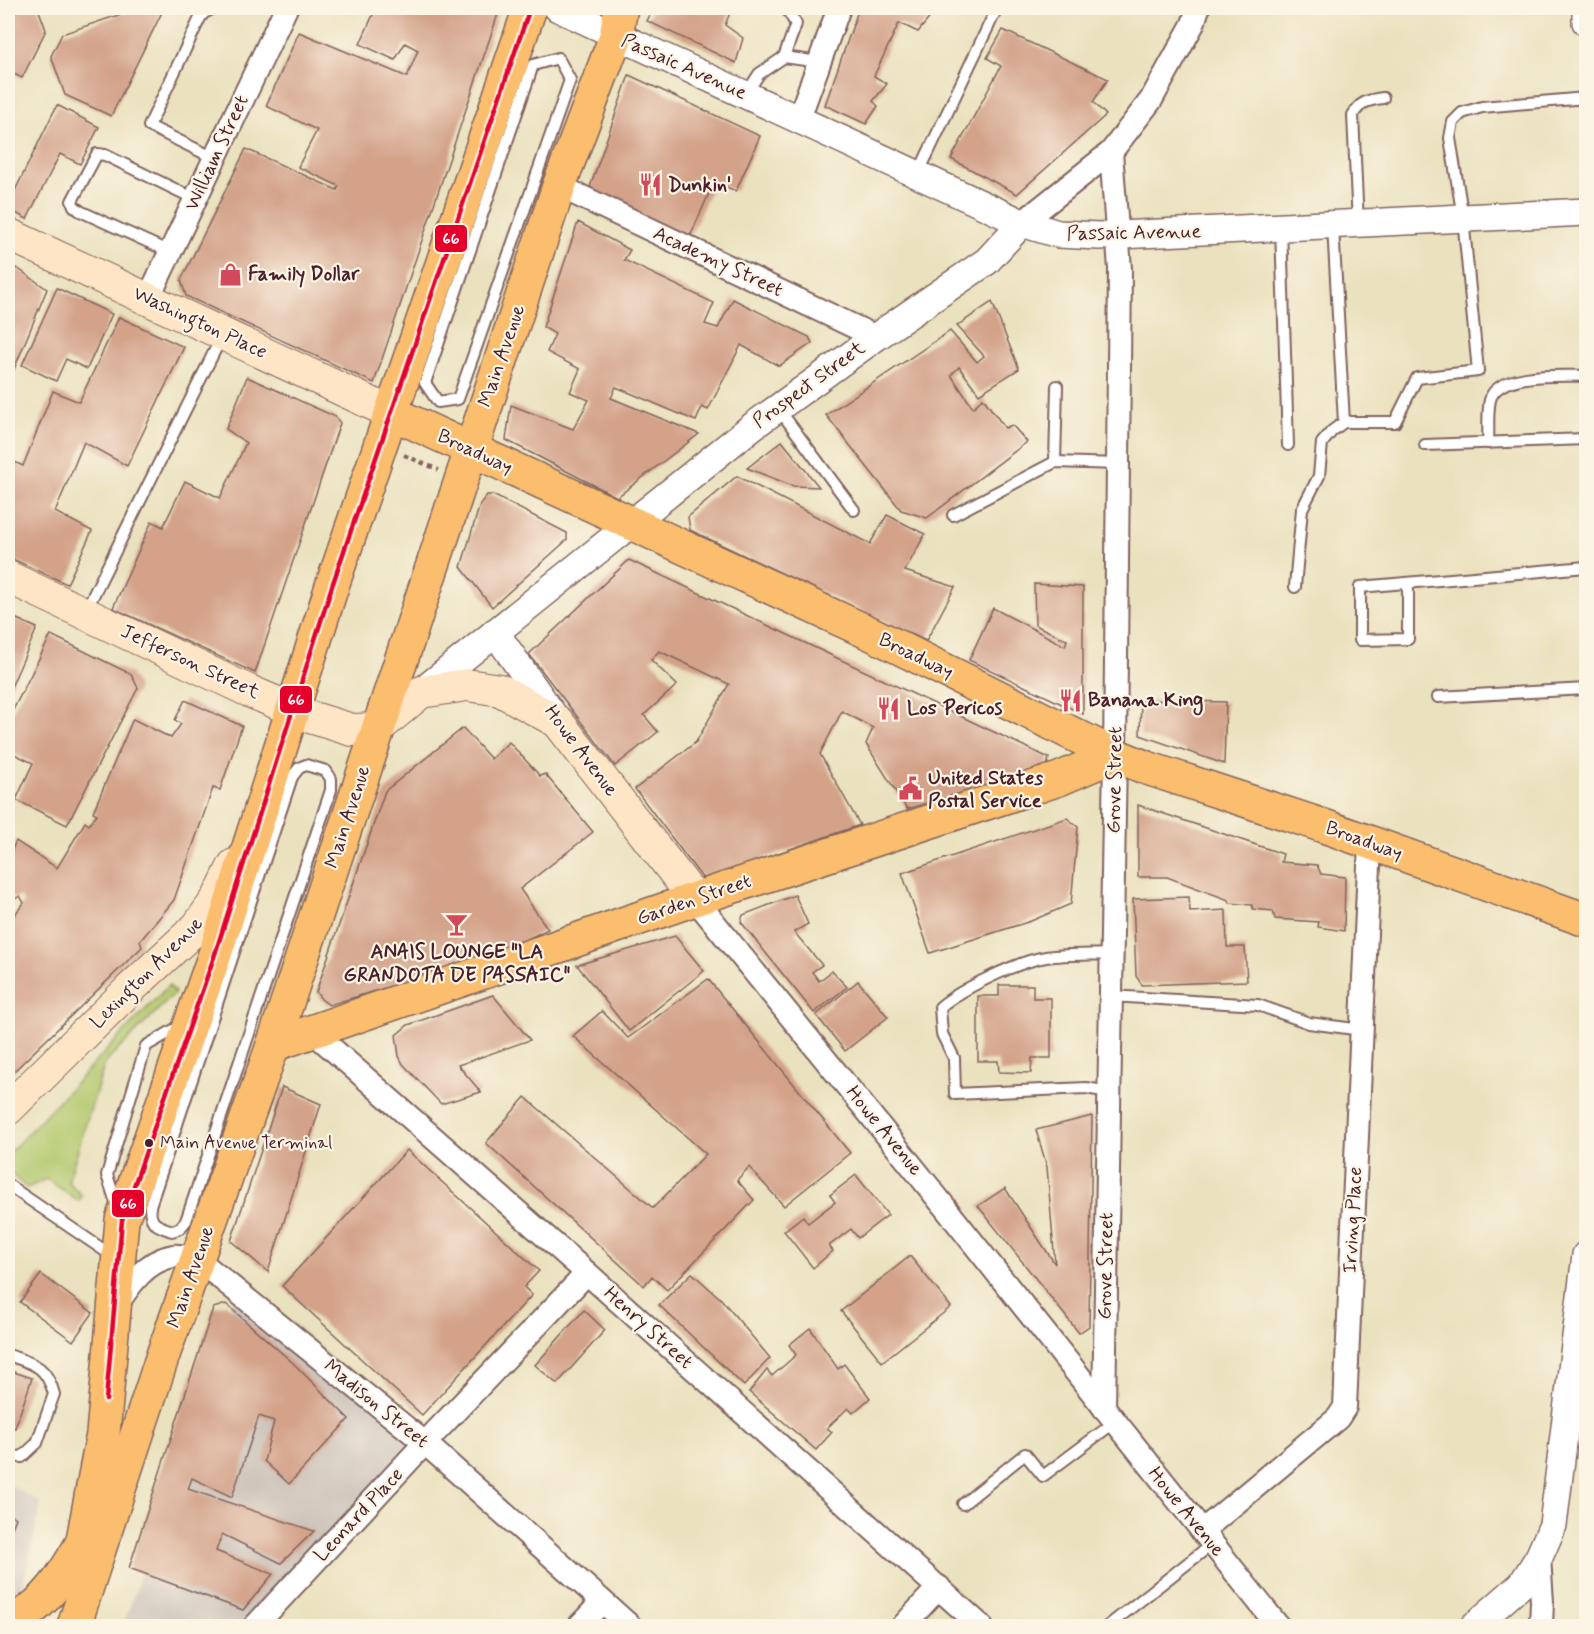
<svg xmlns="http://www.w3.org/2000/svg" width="1594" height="1634" font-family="Mynerve,sans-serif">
  <rect width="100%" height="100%" fill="#fcf5e5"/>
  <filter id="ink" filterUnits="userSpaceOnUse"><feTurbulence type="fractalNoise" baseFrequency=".0167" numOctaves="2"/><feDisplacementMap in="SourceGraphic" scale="12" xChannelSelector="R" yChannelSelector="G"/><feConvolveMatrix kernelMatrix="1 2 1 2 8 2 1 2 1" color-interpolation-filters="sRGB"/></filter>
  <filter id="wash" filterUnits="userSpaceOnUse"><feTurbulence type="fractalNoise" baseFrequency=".008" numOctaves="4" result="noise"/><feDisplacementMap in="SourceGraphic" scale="24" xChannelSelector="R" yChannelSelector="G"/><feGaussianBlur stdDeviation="1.35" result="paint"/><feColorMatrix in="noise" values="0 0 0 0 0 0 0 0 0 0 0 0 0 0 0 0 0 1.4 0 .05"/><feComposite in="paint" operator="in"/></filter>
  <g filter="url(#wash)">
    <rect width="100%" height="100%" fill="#eae1be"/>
    <g fill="#ccc2b9">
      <polygon points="241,1277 426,1442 254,1626 123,1626"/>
      <polygon points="8,1484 41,1503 14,1626 8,1626"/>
    </g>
    <path fill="#b2c96e" stroke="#7e744c" stroke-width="1.5" d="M169,985L175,993L105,1063L68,1181L82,1196L79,1201L46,1179L27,1188C12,1176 7,1173 8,1154Z"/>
    <g id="blocks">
      <g fill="#d3a289">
        <polygon points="8,8 38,8 46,30 22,78 8,71"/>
        <polygon points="139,8 164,8 111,116 65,95 51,56 62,34"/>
        <polygon points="376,8 485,8 498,14 374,383 186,296 181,280 246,149 337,190 339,186 298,167 317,130 266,106 299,32 407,77 418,50 405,43 395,60 360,44"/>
        <polygon points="653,8 732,8 725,25 743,38 736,63 647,21"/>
        <polygon points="859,8 931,8 936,10 918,32 899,23 874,76 887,84 873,101 878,106 866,124 825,105"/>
        <polygon points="1003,30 1108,79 1093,102 1106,115 1017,194 951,159 1001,66 987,58"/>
        <polygon points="629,75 760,136 736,191 714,182 689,239 589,190"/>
        <polygon points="57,105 99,127 80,164 60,154 27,219 8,209 8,205"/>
        <polygon points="578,222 630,250 624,260 714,303 705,324 718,328 733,299 809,337 812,343 779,366 741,345 708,410 702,407 696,421 616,387 611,398 699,434 617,497 506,440 511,405 573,429 589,400 570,392 580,369 547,352 555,334 543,327"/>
        <polygon points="17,268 47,289 8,384 8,273"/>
        <polygon points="57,288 112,314 87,369 66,359 56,381 22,365"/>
        <polygon points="992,302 1019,369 979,394 959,367 951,375 973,408 983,398 1005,428 1012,425 1027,442 927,518 901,510 826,415 950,331 977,362 984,356 957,326"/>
        <polygon points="119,317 184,347 127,466 84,442 55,512 92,531 67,584 8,557 8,459 23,466 53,391 79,402"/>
        <polygon points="247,377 336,417 340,423 255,673 113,608 152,521 163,527 185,481 220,498 246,443 226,429"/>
        <polygon points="782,441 819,487 793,486 747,468"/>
        <polygon points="737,476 870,544 887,515 925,534 905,571 955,587 926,641 690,530 688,517"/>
        <polygon points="487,495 493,495 567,533 567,540 492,607 461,567 480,504"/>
        <polygon points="629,560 1049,758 1047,767 907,809 866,744 873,728 842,711 820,754 860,825 703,879 635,789 696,742 729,684 659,651 651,660 677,685 644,715 658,732 615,766 529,654"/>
        <polygon points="1034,584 1083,587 1083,714 969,660 993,608 1065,646 1067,640 1035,625"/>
        <polygon points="8,615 37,628 8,694"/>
        <polygon points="51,635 131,674 138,688 67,825 16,800 33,763 8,751 8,720"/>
        <polygon points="185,700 242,726 220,790 213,788 174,900 140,941 142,947 8,1077 8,923 24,903 20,896 15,899 8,895 8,858 16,841 57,868 85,822 89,825 97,814 93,812 133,719 171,738 181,724 175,720"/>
        <polygon points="1141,700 1226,702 1224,764 1140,735"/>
        <polygon points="463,728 491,759 509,742 540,776 545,774 593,832 520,889 548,929 513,946 453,967 329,1005 321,999 316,992 385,791"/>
        <polygon points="1138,805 1283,854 1281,862 1317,865 1321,874 1345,877 1344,931 1318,927 1319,922 1275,919 1273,911 1253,909 1252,905 1230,903 1229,900 1167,877 1138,877"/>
        <polygon points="1067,818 1078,827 1071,904 1031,921 930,953 902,873"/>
        <polygon points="795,895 808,924 794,932 822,965 812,972 819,981 832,971 847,987 814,1013 741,922 743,915"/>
        <polygon points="1189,897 1190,912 1226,910 1227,947 1245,947 1247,981 1142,985 1136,976 1133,899"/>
        <polygon points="675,936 704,971 629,1031 577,965"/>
        <polygon points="708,979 850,1153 784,1206 749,1167 737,1180 754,1200 667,1290 652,1276 644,1286 486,1143 525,1097 653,1208 706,1154 573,1036 602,1011 628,1038"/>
        <polygon points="858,981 888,1017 845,1051 816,1015"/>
        <polygon points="999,985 1033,985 1033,998 1051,998 1051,1058 1032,1058 1031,1073 999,1072 998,1061 978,1061 978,996 999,996"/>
        <polygon points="493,995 530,1040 458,1065 481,1092 441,1104 403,1064 399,1056 396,1035 408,1025"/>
        <polygon points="282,1087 321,1104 268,1272 231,1241"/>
        <polygon points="1092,1116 1089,1326 1079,1333 978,1206 1005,1188 1055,1264 1047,1167 1036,1130"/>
        <polygon points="407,1150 539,1271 524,1287 532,1295 422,1415 282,1286"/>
        <polygon points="856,1175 888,1215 858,1238 851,1229 829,1246 833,1251 813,1268 784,1231 803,1216 808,1223 835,1202 830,1195"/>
        <polygon points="910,1256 951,1307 882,1362 841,1311"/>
        <polygon points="692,1273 721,1299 770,1358 744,1386 659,1305"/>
        <polygon points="41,1274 93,1313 73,1341 20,1302"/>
        <polygon points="226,1304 292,1362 349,1419 289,1484 264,1461 274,1421 259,1416 232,1497 192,1478 188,1489 314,1531 281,1563 222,1534 216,1551 273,1574 243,1610 129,1568 213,1308"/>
        <polygon points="584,1310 605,1330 557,1384 535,1365"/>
        <polygon points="810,1328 838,1369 844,1364 870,1398 853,1413 848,1408 827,1428 832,1432 816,1450 749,1392 767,1370 772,1376 796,1355 789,1345"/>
        <polygon points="8,1370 32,1378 15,1428 8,1426"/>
        <polygon points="8,1512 16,1518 8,1538"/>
      </g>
    </g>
  </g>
  <g filter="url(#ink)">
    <use href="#blocks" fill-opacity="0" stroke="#82635e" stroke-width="1.5"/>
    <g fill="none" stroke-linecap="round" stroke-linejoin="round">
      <defs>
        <g id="service">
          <polyline points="214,8 204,13 200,18 149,126 214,158"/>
          <polyline points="784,57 796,24 786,8"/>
          <polygon points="558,58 570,80 458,399 438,402 425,383 527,83 533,65"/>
          <polyline points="746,94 759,74 784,57 819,62"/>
          <polyline points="918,174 997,8"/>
          <path d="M1358,224L1353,115C1360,102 1368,100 1383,98"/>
          <polyline points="1333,226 1344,422 1395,422 1417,378 1478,371 1463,218 1450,138 1453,122 1462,113 1482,107 1586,98"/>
          <polyline points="1281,228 1288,445"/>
          <polyline points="170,252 80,211 74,206 72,201 97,154 105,155 195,199"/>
          <polyline points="778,408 854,510"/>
          <path d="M1488,443C1489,429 1487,413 1490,400C1497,371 1564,376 1586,376"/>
          <polyline points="1425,445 1586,439"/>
          <polyline points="1055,462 1057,386"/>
          <polyline points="953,515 1055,462 1118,464"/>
          <polyline points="1408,583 1408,639 1360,640 1360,587 1586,567"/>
          <polyline points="1295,587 1302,509 1319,476 1322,443 1332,431 1344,422"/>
          <polyline points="86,610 222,336"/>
          <polyline points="1438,697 1586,689"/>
          <path d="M306,765L326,771L331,779V790L186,1221L180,1228L172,1231C156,1225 150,1225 150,1206L292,777L299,768Z"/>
          <polyline points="1111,996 1258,1005 1309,1023 1362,1030"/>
          <path d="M1109,1092L1086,1088L955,1094L954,1058L942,1034L940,1007C961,989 1019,961 1046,957C1067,954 1090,955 1112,954"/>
          <polyline points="8,1185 114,1257"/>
          <polyline points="118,1209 107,1175 146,1046 182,1025"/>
          <path d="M8,1355C34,1364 46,1365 54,1394L37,1443L22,1457L8,1456"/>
          <polyline points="1567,1415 1586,1417"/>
          <polyline points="963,1504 1025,1454 1043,1476 1115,1422"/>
          <polyline points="1108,1626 1212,1544"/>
        </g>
        <g id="minor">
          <polyline points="799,118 839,8"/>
          <polyline points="559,186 876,337"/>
          <polyline points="1022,223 1111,152 1151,100 1193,24 1198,8"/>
          <polyline points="148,299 286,8"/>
          <polyline points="695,899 916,1171 1278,1626"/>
          <polyline points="313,1032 587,1273 981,1626"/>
          <path d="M116,1306C130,1284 146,1261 173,1256C180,1255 190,1258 197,1259L425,1443L630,1626"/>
          <polyline points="1104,1408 1115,755 1120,269 1111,152"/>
          <polyline points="1202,1531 1338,1418 1345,1407 1370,843"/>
          <polyline points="1539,1557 1542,1602 1541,1626"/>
          <polyline points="255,1626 425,1443 587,1273"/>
          <polyline points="579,1626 602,1602"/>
          <polyline points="903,1626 939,1587"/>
        </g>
        <g id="tertiary">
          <polyline points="558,8 1022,223 1058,234 1099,236 1586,212"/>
          <polyline points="1586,8 1586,22"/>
          <polyline points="495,632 558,722"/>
          <polyline points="421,692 753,426 876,337 987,261 1022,223"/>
          <polyline points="1474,1626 1522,1584 1539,1557 1553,1525 1586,1255"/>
        </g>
        <g id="secondary">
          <polyline points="8,234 392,413"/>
          <polyline points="8,577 249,691 310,717 352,730 377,729 421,692 467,685 500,690 558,722 695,899"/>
          <polyline points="8,1109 129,990 197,927 218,898 234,865"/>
        </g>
        <g id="primary">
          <polyline points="392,413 872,634 1115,755 1147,768 1321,825 1586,920"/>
          <polyline points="273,1045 695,899 1059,779 1115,755"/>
          <polyline points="81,1550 103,1434 122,1220 215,954 332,586 530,8"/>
          <path d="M8,1621C15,1618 23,1616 29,1611C54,1593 69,1566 84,1540"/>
          <polyline points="74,1626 163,1355 273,1045 559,186 616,36 621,8"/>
        </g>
      </defs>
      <use href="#service" stroke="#82635e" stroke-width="14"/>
      <use href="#minor" stroke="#82635e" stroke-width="26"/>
      <use href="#tertiary" stroke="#82635e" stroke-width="30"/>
      <use href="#secondary" stroke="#82635e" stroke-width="34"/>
      <use href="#primary" stroke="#82635e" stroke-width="36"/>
      <polyline stroke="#82635e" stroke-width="4" stroke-dasharray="4.5 4.5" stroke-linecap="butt" points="404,455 439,470"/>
      <use href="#service" stroke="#fff" stroke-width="10"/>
      <use href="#minor" stroke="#fff" stroke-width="22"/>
      <use href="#tertiary" stroke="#fff" stroke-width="27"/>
      <use href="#secondary" stroke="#fde5c5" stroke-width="32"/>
      <use href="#primary" stroke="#fbbe6e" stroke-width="33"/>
      <defs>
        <polyline id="bus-1" points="106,1400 122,1220 215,954 332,586 530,8"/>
      </defs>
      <use href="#bus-1" stroke="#fcf5e5" stroke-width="9"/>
      <use href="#bus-1" stroke="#e4002b" stroke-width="4.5"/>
    </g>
  </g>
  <defs>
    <symbol id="restaurant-bare" viewBox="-9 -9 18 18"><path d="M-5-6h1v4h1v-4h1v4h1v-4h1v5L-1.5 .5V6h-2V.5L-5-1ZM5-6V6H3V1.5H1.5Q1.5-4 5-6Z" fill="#d1495b" stroke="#fcf5e5" stroke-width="2.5" paint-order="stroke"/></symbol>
    <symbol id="shop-bare" viewBox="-9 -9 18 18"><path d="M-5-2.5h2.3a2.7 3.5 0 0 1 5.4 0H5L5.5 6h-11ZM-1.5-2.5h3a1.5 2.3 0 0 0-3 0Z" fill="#d1495b" stroke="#fcf5e5" stroke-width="2.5" paint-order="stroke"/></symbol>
    <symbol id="civic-bare" viewBox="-9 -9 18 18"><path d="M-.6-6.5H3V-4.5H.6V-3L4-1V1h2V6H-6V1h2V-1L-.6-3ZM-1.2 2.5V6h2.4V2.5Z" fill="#d1495b" stroke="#fcf5e5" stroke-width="2.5" paint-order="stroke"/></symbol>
    <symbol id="bar-bare" viewBox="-9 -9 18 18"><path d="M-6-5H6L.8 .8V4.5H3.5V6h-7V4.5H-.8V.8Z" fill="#d1495b" stroke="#fcf5e5" stroke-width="2.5" paint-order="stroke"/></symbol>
  </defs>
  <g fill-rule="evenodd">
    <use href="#restaurant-bare" x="634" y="168" width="33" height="33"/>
    <use href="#shop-bare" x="214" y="258" width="33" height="33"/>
    <use href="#restaurant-bare" x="1054" y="684" width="33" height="33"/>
    <use href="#restaurant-bare" x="872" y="692" width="33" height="33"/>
    <use href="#civic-bare" x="894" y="772" width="33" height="33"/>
    <use href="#bar-bare" x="440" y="908" width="33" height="33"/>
  </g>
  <circle fill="#4a1f2b" stroke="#fcf5e5" stroke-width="2" cx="149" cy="1143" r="5"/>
  <g text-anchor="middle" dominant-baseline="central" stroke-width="4.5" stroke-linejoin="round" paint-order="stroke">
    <g font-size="18" fill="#4a1f2b" stroke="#fcf5e5" text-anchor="start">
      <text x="160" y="1143">Main Avenue Terminal</text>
    </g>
    <g font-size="20" fill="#4a1f2b" stroke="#fcf5e5">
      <text transform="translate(684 67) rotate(24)">Passaic Avenue</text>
      <text transform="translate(217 153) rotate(-65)">William Street</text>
      <text transform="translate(1134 233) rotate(-1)">Passaic Avenue</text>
      <text transform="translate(718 262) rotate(25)">Academy Street</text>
      <text transform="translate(200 323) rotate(25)">Washington Place</text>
      <text transform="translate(502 356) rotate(-71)">Main Avenue</text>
      <text transform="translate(809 385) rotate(-36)">Prospect Street</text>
      <text transform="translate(475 452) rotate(25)">Broadway</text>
      <text transform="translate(916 656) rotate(26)">Broadway</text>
      <text transform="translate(190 662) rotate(25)">Jefferson Street</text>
      <text transform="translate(581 751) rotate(53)">Howe Avenue</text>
      <text transform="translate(1115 780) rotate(-89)">Grove Street</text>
      <text transform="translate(348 817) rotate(-72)">Main Avenue</text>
      <text transform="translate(1364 841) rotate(20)">Broadway</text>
      <text transform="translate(694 900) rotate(-19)">Garden Street</text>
      <text transform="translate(147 973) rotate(-45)">Lexington Avenue</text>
      <text transform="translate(884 1131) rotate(51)">Howe Avenue</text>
      <text transform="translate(1353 1220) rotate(-87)">Irving Place</text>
      <text transform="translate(1106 1266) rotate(-89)">Grove Street</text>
      <text transform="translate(191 1277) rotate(-71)">Main Avenue</text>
      <text transform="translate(648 1328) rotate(42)">Henry Street</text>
      <text transform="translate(376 1404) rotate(39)">Madison Street</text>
      <text transform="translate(1186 1512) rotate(51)">Howe Avenue</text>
      <text transform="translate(359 1515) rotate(-47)">Leonard Place</text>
    </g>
    <g font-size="20" font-weight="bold" fill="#4a1f2b" stroke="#fcf5e5" text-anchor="start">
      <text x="668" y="185">Dunkin'</text>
      <text x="248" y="274">Family Dollar</text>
      <text x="1088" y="700">Banana King</text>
      <text x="907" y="708">Los Pericos</text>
      <text x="928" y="778">United States<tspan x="928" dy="23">Postal Service</tspan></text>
      <text x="457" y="952" text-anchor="middle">ANAIS LOUNGE "LA<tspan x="457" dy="23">GRANDOTA DE PASSAIC"</tspan></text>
    </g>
  </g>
  <g stroke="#fcf5e5" stroke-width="2">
    <rect x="434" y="224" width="34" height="29" rx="6" fill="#e4002b"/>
    <rect x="279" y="685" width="34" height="29" rx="6" fill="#e4002b"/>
    <rect x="111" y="1189" width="34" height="29" rx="6" fill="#e4002b"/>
  </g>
  <g font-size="16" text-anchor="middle" font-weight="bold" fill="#fff">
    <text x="451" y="244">66</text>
    <text x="296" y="705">66</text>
    <text x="128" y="1209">66</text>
  </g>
  <rect width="1594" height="1634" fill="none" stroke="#fcf5e5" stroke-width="30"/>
</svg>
